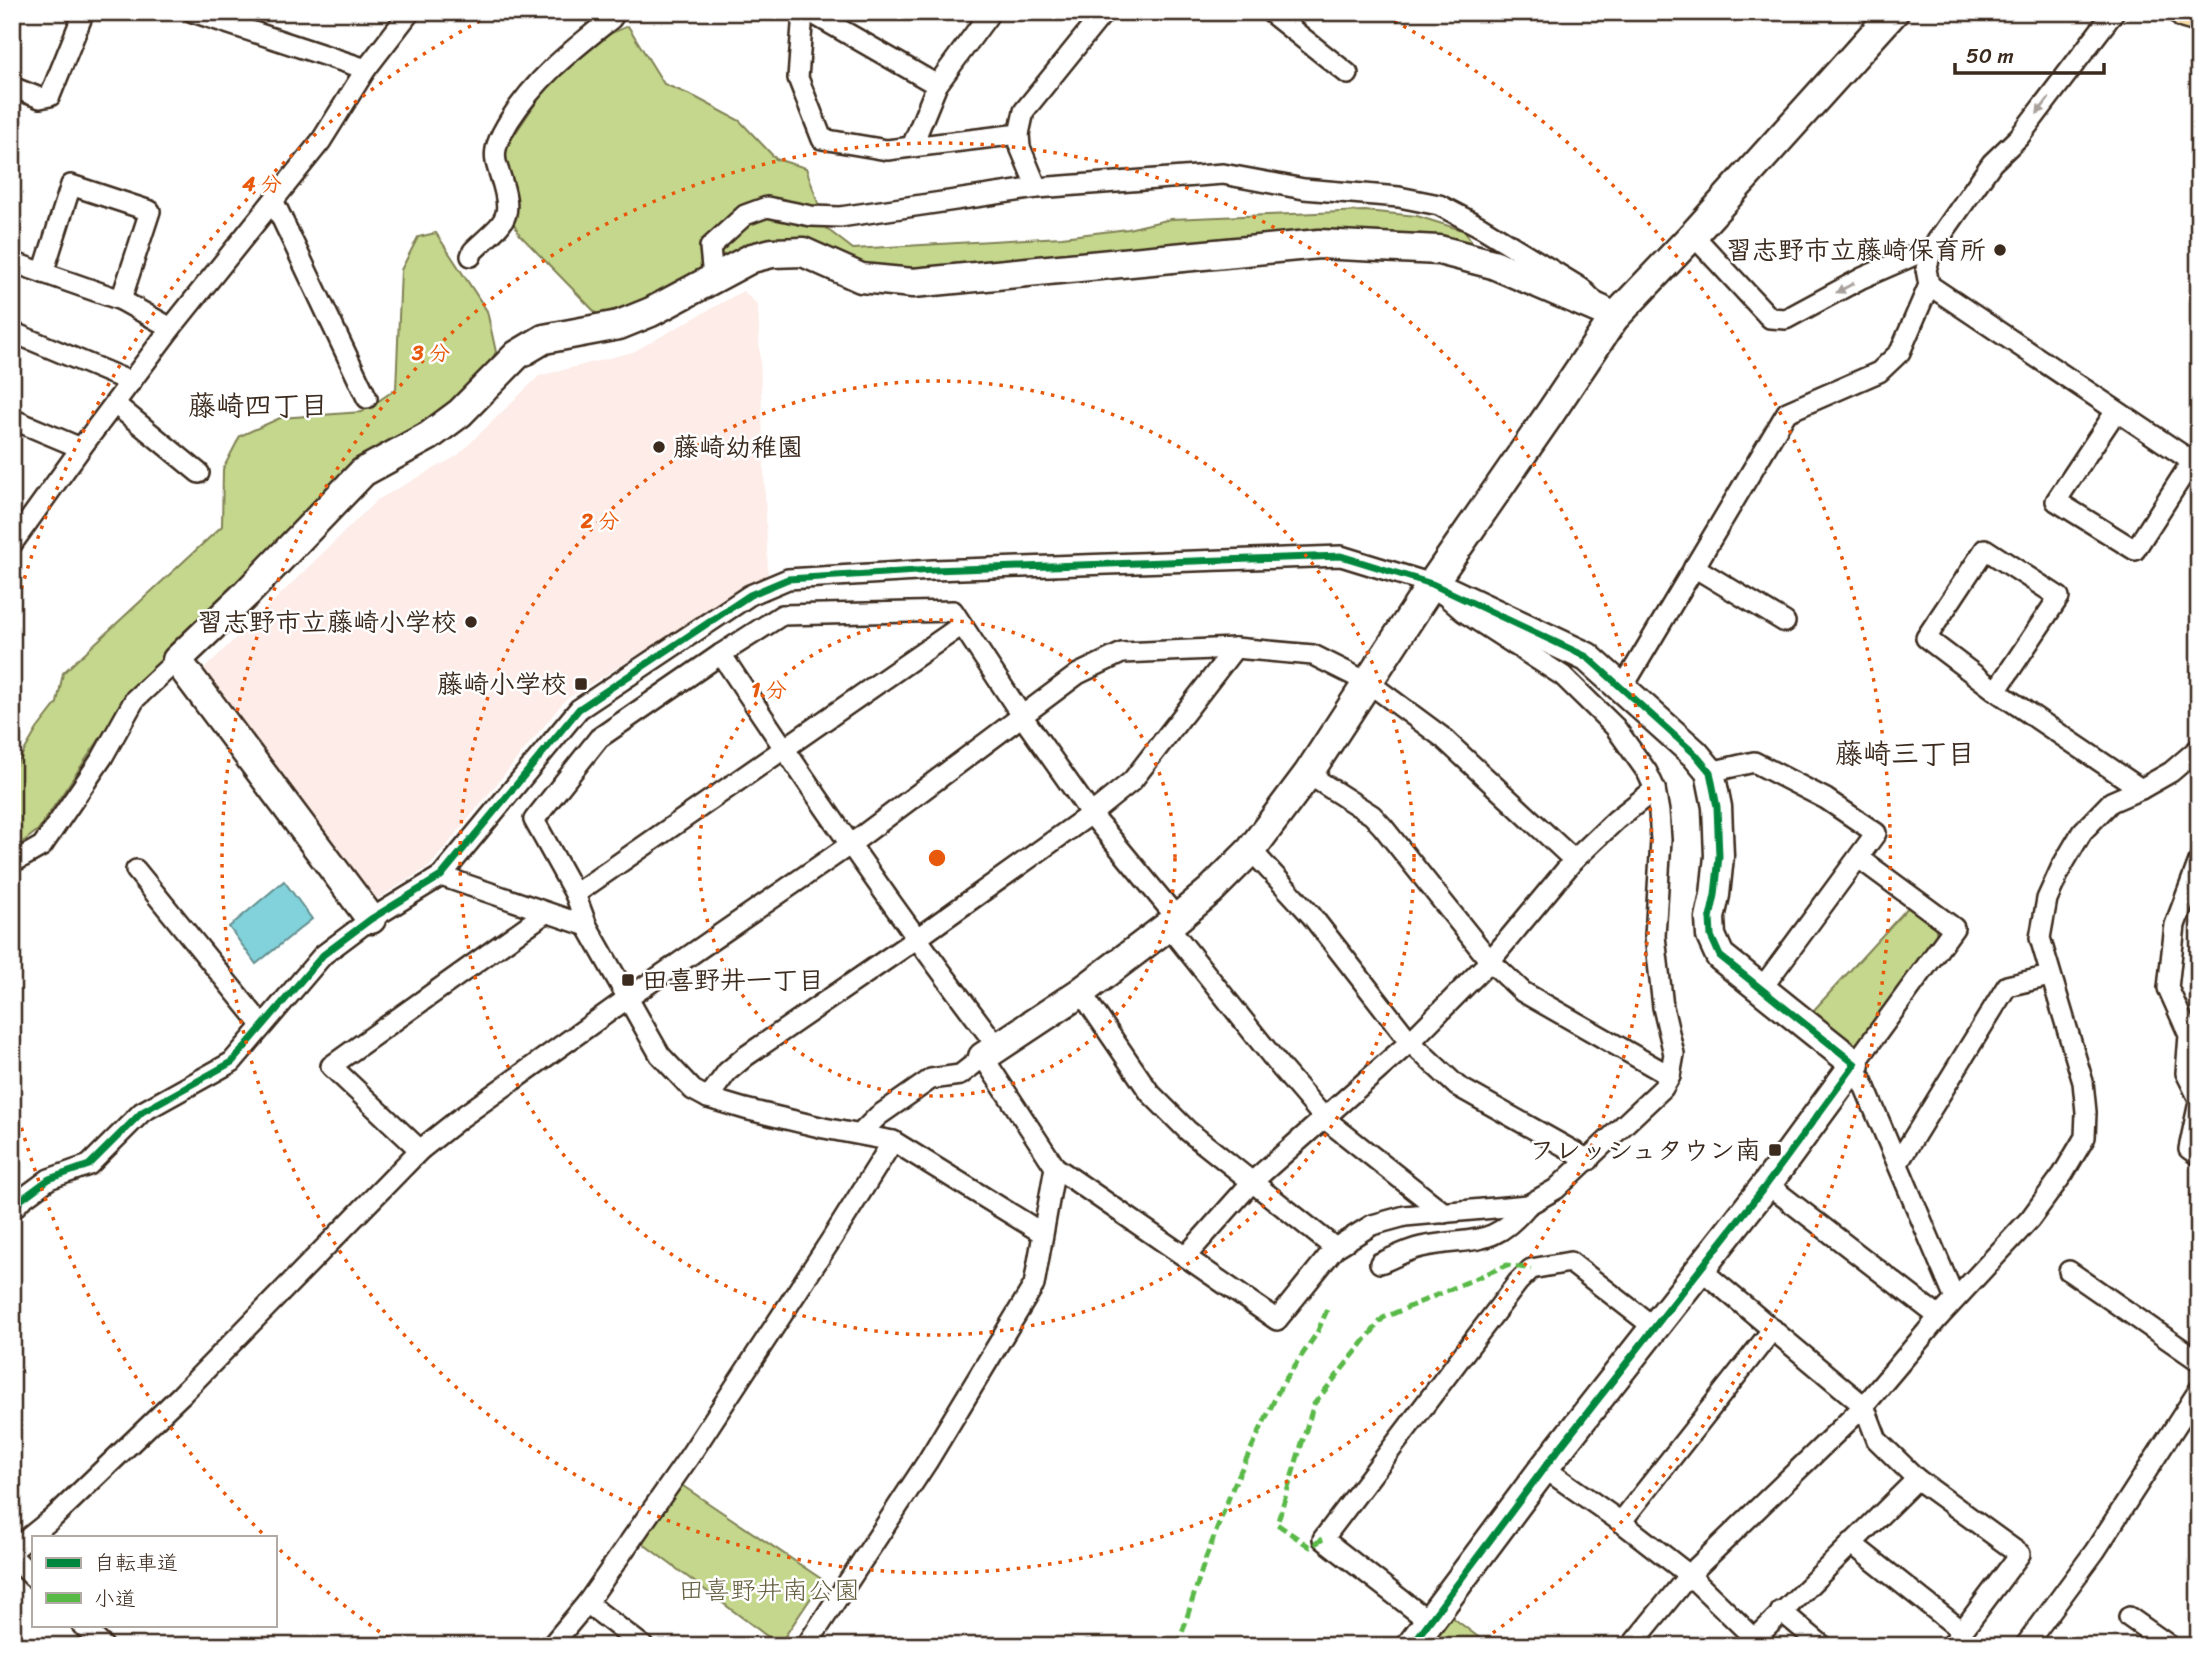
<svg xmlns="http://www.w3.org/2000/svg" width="2211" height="1658" font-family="Sriracha,'Klee One',sans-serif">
  <rect width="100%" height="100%" fill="#fff"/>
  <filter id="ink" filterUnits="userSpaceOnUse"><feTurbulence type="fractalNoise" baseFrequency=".0143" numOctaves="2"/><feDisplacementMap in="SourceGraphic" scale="14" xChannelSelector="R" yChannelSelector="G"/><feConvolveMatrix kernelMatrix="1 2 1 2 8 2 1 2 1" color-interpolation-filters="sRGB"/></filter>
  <g filter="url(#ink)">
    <polygon fill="#fdece7" points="743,291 758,305 768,574 565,700 430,866 371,903 202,671 377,500 457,456 539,376 633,352"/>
    <g fill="#c4d78c" stroke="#808055" stroke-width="2">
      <polygon points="628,26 664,84 695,97 740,121 776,159 806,168 827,229 853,249 1062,237 1128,229 1171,219 1365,211 1417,216 1465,231 1478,252 1429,237 914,276 853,267 800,242 679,289 598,315 520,235 490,182 512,138 546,88 602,37"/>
      <polygon points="436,233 487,311 496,352 475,389 130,694 38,830 18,846 12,841 12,772 37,729 57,703 63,673 222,526 223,469 240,436 280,418 362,412 396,389 401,270 418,237"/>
      <polygon points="1910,905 1935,924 1937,937 1860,1046 1855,1046 1813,1011"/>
      <polygon points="680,1484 823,1580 779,1645 642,1543"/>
      <polygon points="1448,1614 1490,1646 1425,1646"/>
    </g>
    <polygon fill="#81d2db" stroke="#658f8f" stroke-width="2" points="284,881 312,919 256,964 229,927"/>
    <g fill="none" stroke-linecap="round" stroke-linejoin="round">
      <defs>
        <g id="street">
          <polyline points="193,12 366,69"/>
          <polyline points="803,12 798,78 822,139 887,150 1019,134 1024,111 1104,12"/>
          <polyline points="810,12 937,85"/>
          <polyline points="1270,12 1348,74"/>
          <polyline points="12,87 40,98 50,96 84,12"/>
          <polyline points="1019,134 1020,147 1037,188"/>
          <polyline points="912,146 937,85 987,17 987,12"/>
          <polyline points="274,202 367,398"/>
          <polyline points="1693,235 1770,318 1786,319 1862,278 1933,247 1992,163 2019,137 2114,12"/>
          <path d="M471,256L473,251C505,220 515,221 500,175C497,166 494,159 496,149C498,139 504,130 509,121C537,77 571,51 611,19L616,12"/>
          <polyline points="12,262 121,300 171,328"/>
          <polyline points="43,273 71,185 150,211 121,300"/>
          <polyline points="713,278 710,247 745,215 767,207 811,216 840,217 1037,188 1223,174 1304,189 1399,197 1439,205 1481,227 1581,288 1594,301"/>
          <polyline points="1929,285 2199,466"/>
          <polyline points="12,332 131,382"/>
          <polyline points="115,404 199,473"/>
          <polyline points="2116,411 2056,501 2135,550 2192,461"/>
          <polyline points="12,419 81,448"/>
          <polyline points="12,544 81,448 171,328 321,141 366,69 410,12"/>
          <polyline points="1694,567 1785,622"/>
          <path d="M721,654C809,787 900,919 997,1046"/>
          <polyline points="1623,687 1787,412 1879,372 1900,352 1929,285 1926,269 1933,247"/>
          <polyline points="1996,691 2059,597 1985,549 1926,638 1996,691 2141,789"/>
          <polyline points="1710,772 1754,762 1826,799 1876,833 1762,988"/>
          <polyline points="1308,774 1372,815 1383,827 1490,961 1523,992 1670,1076"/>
          <polyline points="1251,850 1311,915 1410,1042 1457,1086 1589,1160"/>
          <polyline points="1859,858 1954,928 1855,1064 1955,1299"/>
          <polyline points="12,860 19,859 42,846 102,758 135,699 177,660"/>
          <polyline points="2199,861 2175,925 2168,988 2189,1035 2186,1073 2199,1099"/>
          <polyline points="136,870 262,1025"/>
          <polyline points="441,876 587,926"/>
          <polyline points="575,894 962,625"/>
          <polyline points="1168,926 1282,1069 1325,1119 1444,1213"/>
          <polyline points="1081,992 1150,1093 1188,1131 1335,1248"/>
          <polyline points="708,1098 727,1072 746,1056 916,939 1091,814 1132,781 1235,648"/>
          <polyline points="2199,1102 2189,1149 2199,1156"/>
          <polyline points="420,1150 331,1066 544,914"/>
          <polyline points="1898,1163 2007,986 2050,976"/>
          <polyline points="1767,1184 1939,1317"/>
          <polyline points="12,1210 22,1199 49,1179 89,1165 142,1112 232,1062 323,955 371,919 441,876 579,709 750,595 788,579 933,570 1341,556 1432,584 1464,612 1563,676 1615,727 1647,772 1655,789 1659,812 1661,840 1655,936 1663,1007 1674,1054 1670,1076 1663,1088 1556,1189 1528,1205 1405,1216 1372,1225 1335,1248 1277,1320 1055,1167"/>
          <polyline points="1042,1233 893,1141 824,1128 745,1109 708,1098 693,1090 660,1055 587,926 575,894 534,820 599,738 721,654 782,615 953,611 1022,716 1091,814 1177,918"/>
          <polyline points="1186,1256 1252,1182 1410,1042 1490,961 1574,860 1616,820 1655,789"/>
          <path d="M1380,1263C1393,1258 1407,1250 1421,1247C1472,1236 1491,1250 1528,1205"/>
          <polyline points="1699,1268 1864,1406 1877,1440 1917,1479 2020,1554 1951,1646"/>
          <polyline points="2069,1271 2199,1361"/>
          <polyline points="1544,1468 1621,1522 1689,1575 1754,1638"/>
          <polyline points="1621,1522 1773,1329"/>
          <polyline points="1851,1543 1962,1631"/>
          <polyline points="12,1551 54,1517 181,1395 420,1150 459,1119 628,998 851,844 1078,674 1122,653 1235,648 1313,655 1369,683 1442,737 1574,860"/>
          <polyline points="12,1556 33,1577"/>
          <polyline points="587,1603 643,1646"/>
          <polyline points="1781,1611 1823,1646"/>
          <polyline points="2129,1617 2170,1646"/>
          <polyline points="1430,1622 1323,1539 1518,1282 1531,1269 1570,1262 1655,1328"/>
          <polyline points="82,1625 103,1646"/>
          <polyline points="551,1646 587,1603 689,1457 831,1240 893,1141"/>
          <polyline points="806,1646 927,1462 1034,1285 1055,1167 983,1057 960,1075 931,1079 878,1116 860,1134"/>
          <polyline points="1631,1646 1689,1575 1864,1406 1939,1317 2030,1219 2063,1174 2085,1137 2086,1112 2083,1082 2040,938 2047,899 2062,866 2082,832 2111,802 2141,789 2171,772 2199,748"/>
          <polyline points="1748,1646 1917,1479"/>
          <polyline points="2025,1646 2095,1551 2199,1390"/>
        </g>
        <g id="secondary">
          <polyline points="371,919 177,660 247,593 363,472 429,436 460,413 517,355 544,339 619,325 651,312 752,258 772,253 803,252 861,278 913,283 1319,244 1439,250 1493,264 1601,310 1614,318"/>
          <polyline points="983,1057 1081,992 1168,926 1210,891 1251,850 1308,774 1432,584 1549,415 1614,318 1693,235 1894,12"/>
          <polyline points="1411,1646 1544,1468 1767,1184 1855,1064 1720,956 1711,936 1710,918 1715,895 1719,856 1717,807 1710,772 1695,754 1587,657 1432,584"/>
        </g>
        <polyline id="primary" points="2185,12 2199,16"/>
      </defs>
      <use href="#street" stroke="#3b2a1e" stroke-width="24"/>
      <use href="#secondary" stroke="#3b2a1e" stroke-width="33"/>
      <use href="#primary" stroke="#3b2a1e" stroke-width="37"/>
      <use href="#street" stroke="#fff" stroke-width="19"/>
      <use href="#secondary" stroke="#fff" stroke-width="28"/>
      <use href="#primary" stroke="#f8deab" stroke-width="32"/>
      <g stroke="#58b947" stroke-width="5" stroke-dasharray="10 5" stroke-linecap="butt">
        <polyline points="1323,1539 1310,1547 1277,1524 1314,1404 1383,1318 1507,1265 1531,1269"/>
        <polyline points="1178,1646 1204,1563 1233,1487 1281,1386 1317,1333 1327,1310"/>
      </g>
      <defs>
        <polyline id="cycleway" points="12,1210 22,1199 49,1179 89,1165 142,1112 232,1062 323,955 371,919 441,876 579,709 750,595 788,579 933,570 1341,556 1432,584 1587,657 1695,754 1710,772 1717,807 1719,856 1715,895 1710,918 1711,936 1720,956 1855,1064 1767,1184 1544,1468 1411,1646"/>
      </defs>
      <use href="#cycleway" stroke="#fff" stroke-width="11"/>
      <use href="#cycleway" stroke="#00873e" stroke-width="7"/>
    </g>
    <defs><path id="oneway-solid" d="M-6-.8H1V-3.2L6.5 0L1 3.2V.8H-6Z" transform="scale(1.75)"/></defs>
    <g fill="#a79f9a">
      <use href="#oneway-solid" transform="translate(2043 106) rotate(127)"/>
      <use href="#oneway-solid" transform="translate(1845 288) rotate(152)"/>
    </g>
  </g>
  <g fill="none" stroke="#e8590c" stroke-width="3.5" stroke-dasharray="3.5 7">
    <circle cx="937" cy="858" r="238"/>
    <circle cx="937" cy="858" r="477"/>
    <circle cx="937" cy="858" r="715"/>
    <path d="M397 1644A954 954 0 0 1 280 1550M262 1533A954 954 0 0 1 13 1097M13 619A954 954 0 0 1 489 16M1385 16A954 954 0 0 1 1477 1644"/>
  </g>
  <g fill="#3b2a1e" stroke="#fff" stroke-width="2.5">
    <circle cx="2000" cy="250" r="7"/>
    <circle cx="659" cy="447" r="7"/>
    <circle cx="471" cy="622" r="7"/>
    <rect x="574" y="677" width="14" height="14" rx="3.5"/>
    <rect x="621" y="973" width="14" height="14" rx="3.5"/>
    <rect x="1768" y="1143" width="14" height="14" rx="3.5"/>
  </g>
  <g text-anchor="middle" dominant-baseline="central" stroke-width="5" stroke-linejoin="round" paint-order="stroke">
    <g font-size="26" font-weight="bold" fill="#3b2a1e" stroke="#fff" text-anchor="end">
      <text x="1986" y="250">習志野市立藤崎保育所</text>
      <text x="673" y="447" text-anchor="start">藤崎幼稚園</text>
      <text x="457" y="622">習志野市立藤崎小学校</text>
      <text x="567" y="684">藤崎小学校</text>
      <text x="642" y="980" text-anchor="start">田喜野井一丁目</text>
      <text x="1761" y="1150">フレッシュタウン南</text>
    </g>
    <g font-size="26" fill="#645e3f" stroke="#fff">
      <text x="769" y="1590">田喜野井南公園</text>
    </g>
    <g font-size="28" font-weight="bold" fill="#3b2a1e" stroke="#fff">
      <text x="258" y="405">藤崎四丁目</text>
      <text x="1905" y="753">藤崎三丁目</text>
    </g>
  </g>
  <circle cx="937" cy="858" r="10" fill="#e8590c" stroke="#fff" stroke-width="3.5"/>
  <g font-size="21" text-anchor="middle" font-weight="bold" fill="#e8590c" stroke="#fff" stroke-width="5" stroke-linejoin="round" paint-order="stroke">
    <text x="262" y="191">4 分</text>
    <text x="431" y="360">3 分</text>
    <text x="600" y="528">2 分</text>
    <text x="769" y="697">1 分</text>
  </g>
  <rect width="2211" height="1658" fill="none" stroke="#fff" stroke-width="42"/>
  <rect x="21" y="21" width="2169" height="1616" fill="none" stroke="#3b2a1e" stroke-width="2.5" filter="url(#ink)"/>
  <rect x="32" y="1536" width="245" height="91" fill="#ffffff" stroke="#b1aaa5" stroke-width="2"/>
  <rect x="46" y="1558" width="35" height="10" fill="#00873e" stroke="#b1aaa5" stroke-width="2"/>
  <text x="94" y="1570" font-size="21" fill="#3b2a1e">自転車道</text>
  <rect x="46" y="1593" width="35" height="10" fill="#58b947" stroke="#b1aaa5" stroke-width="2"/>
  <text x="94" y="1606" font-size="21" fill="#3b2a1e">小道</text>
  <path d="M1955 63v10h149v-10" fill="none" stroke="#3b2a1e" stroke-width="3.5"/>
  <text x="1966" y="63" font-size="21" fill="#3b2a1e" stroke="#ffffff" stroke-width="5" paint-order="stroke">50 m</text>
</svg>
